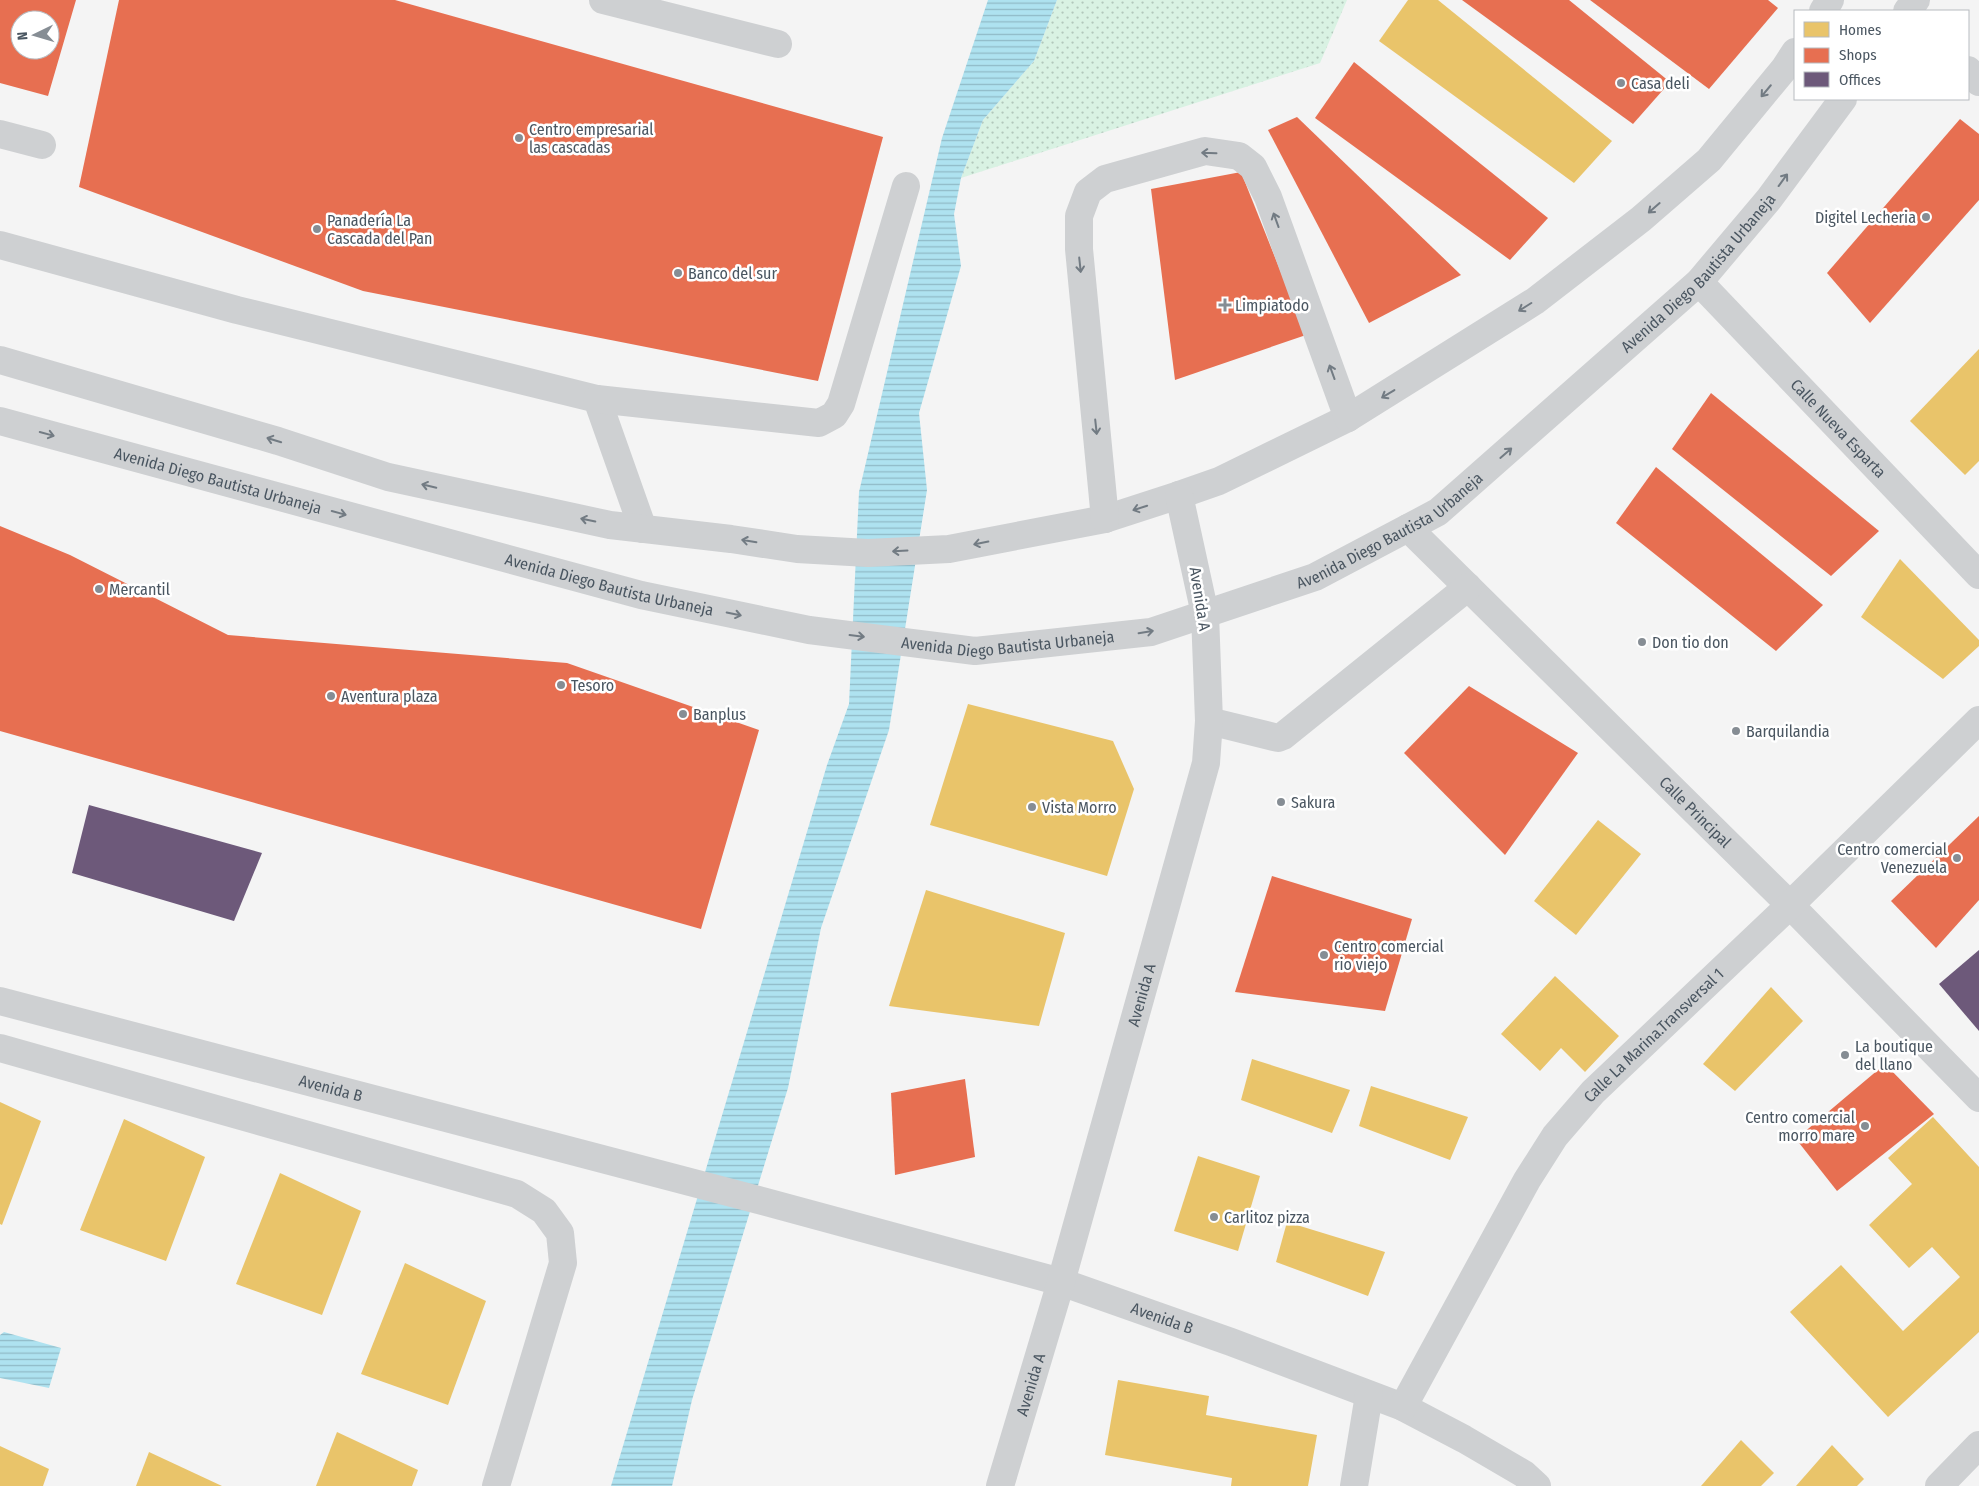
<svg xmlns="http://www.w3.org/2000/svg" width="1979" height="1486" font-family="'Fira Sans Condensed',sans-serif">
  <defs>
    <pattern id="green-dots" width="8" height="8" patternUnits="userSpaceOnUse" patternTransform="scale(1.25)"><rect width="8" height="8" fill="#d9f2e3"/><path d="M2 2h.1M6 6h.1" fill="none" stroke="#b2c7bb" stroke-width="1.8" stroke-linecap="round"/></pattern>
    <pattern id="water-rules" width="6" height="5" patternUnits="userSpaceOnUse" patternTransform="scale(1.25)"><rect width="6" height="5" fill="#aee2f0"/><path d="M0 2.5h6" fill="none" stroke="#90bac6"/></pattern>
  </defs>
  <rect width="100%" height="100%" fill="#f4f4f4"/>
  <polygon fill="url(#green-dots)" points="1057,0 1347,0 1320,63 961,178 983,120 1034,61"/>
  <g fill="url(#water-rules)">
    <polygon points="988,0 1057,0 1034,61 983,120 961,178 954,214 961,266 919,413 927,490 889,730 821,928 788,1088 692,1400 672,1486 611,1486 827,765 849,704 859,492 942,138"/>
    <polygon points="4,1332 61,1348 49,1388 0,1378 0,1335"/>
  </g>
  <g fill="#e9c46a">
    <polygon points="1408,0 1438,0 1612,141 1574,183 1379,41"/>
    <polygon points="1979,349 1979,461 1965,475 1910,421"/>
    <polygon points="1900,559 1979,640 1979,646 1943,679 1861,617"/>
    <polygon points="968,704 1113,741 1134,789 1107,876 930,825"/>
    <polygon points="1598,820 1641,854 1576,935 1534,901"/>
    <polygon points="926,890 1065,933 1039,1026 889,1006"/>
    <polygon points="1555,976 1619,1036 1585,1072 1561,1048 1540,1071 1501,1034"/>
    <polygon points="1771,987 1803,1021 1735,1091 1703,1064"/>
    <polygon points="1252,1059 1350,1090 1332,1133 1241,1100"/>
    <polygon points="1371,1086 1468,1117 1450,1160 1359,1126"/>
    <polygon points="0,1102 41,1121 2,1225 0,1224"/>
    <polygon points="1933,1117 1979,1167 1979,1332 1888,1417 1790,1312 1841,1265 1903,1331 1960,1277 1932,1247 1909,1268 1869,1225 1912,1184 1888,1158"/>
    <polygon points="124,1119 205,1157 166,1261 80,1230"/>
    <polygon points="1198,1156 1260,1176 1238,1251 1174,1231"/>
    <polygon points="280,1173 361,1211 322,1315 236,1284"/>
    <polygon points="1287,1222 1385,1252 1368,1296 1276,1262"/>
    <polygon points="405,1263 486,1301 448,1405 361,1374"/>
    <polygon points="1118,1380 1209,1396 1206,1415 1317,1435 1308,1486 1231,1486 1232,1478 1105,1455"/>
    <polygon points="337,1432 418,1470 412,1486 316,1486"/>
    <polygon points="1741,1440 1774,1473 1761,1486 1701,1486"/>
    <polygon points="1832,1445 1864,1479 1857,1486 1796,1486"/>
    <polygon points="0,1446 49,1469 43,1486 0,1486"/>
    <polygon points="149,1452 222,1486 136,1486"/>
  </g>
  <g fill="#e76f51" fill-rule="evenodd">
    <path d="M0,0H76L48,96L0,83ZM20,20H50V50H20Z"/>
    <polygon points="119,0 395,0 883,137 818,381 363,291 79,187"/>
    <polygon points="1462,0 1569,0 1670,82 1633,124"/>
    <polygon points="1590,0 1768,0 1778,8 1709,89"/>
    <polygon points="1354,62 1548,218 1510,260 1315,118"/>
    <polygon points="1297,117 1461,275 1369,323 1268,130"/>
    <polygon points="1960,119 1979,134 1979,200 1870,323 1827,273"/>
    <polygon points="1241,172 1306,335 1175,380 1151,189"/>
    <polygon points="1711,393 1879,531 1831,576 1672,449"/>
    <polygon points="1656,467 1823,605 1776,651 1616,523"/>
    <polygon points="0,526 70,555 228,635 567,663 759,730 701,929 0,731"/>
    <polygon points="1469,686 1578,753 1505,855 1404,753"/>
    <polygon points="1979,816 1979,900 1936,948 1891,901"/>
    <polygon points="1272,876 1412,919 1385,1011 1235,992"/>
    <polygon points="1885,1064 1934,1114 1837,1191 1796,1139"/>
    <polygon points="965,1079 975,1157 895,1175 891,1093"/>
  </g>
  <g fill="#6d597a">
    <polygon points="89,805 262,853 234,921 72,873"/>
    <polygon points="1979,950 1979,1031 1939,984"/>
  </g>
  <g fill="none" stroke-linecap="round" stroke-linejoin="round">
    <g stroke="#ced0d2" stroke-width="28">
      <polyline points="603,0 778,44"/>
      <polyline points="1823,11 1830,0"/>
      <polyline points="1907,11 1916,0"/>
      <polyline points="1968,70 1979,82"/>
      <polyline points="0,134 42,145"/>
      <polyline points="0,245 237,310 597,399 643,529"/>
      <path id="s1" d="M1699,282L1979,575"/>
      <polyline points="0,360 278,441 388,477 610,525 731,539 797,549 868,553 949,549 1105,519 1179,495 1219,481 1348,418 1535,301 1641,219 1709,160 1784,69 1795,52"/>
      <polyline points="597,399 819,423 834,415 841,404 906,186"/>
      <path id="s2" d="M0,421L641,595L809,630L975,651L1151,632L1315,577L1438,512L1699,282L1769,199L1843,99"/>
      <polyline points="1105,519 1079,249 1079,216 1088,192 1105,179 1205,151 1239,156 1253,167 1268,197 1348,418"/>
      <path id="s3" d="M1408,528L1790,905L1979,1098"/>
      <polyline points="1209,721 1278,738 1283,736 1468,587"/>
      <path id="s4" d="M0,1001L766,1202L1061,1282L1231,1342L1403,1407L1464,1439L1524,1474L1537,1486"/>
      <polyline points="0,1048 517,1194 544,1211 560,1233 563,1263 496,1486"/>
      <path id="s5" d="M1403,1407L1527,1180L1555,1136L1593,1092L1790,905L1979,720"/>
      <path id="s6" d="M1000,1486L1061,1282L1206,763L1209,721L1205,614L1179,495"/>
      <polyline points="1354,1486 1369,1395"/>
      <polyline points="1939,1486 1979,1445"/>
    </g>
  </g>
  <defs><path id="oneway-shaft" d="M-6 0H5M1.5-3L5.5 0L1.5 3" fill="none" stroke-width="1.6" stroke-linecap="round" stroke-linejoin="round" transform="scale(1.25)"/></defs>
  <g stroke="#727b83">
    <use href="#oneway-shaft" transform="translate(1766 91) rotate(130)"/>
    <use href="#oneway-shaft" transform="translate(1209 153) rotate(-178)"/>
    <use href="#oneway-shaft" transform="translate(1783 180) rotate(-54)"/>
    <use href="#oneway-shaft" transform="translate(1654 208) rotate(139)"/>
    <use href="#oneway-shaft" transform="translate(1276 220) rotate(-110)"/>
    <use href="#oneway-shaft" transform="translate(1080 265) rotate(84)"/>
    <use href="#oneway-shaft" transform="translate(1525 307) rotate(148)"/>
    <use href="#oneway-shaft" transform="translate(1332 372) rotate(-110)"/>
    <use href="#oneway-shaft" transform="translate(1388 394) rotate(149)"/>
    <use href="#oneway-shaft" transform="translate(1096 427) rotate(84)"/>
    <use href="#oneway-shaft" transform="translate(47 434) rotate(15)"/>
    <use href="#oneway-shaft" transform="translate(274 440) rotate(-163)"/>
    <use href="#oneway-shaft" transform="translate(1506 453) rotate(-41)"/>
    <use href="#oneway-shaft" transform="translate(429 486) rotate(-167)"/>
    <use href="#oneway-shaft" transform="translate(1140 508) rotate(162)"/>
    <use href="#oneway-shaft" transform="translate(339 513) rotate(15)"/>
    <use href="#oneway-shaft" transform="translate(588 520) rotate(-168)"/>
    <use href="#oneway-shaft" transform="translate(749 541) rotate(-171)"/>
    <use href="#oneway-shaft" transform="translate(981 543) rotate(169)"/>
    <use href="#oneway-shaft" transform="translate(900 551) rotate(177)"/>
    <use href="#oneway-shaft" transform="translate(734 614) rotate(12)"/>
    <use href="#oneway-shaft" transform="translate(1146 632) rotate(-9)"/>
    <use href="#oneway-shaft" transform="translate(857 636) rotate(7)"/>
  </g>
  <g fill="#868d94" stroke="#fff" stroke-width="2">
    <circle cx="1621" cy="83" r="5"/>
    <circle cx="519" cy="138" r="5"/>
    <circle cx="1926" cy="217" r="5"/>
    <circle cx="317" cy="229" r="5"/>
    <circle cx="678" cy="273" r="5"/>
    <path d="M1222.5 297.5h5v5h5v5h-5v5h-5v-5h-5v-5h5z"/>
    <circle cx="99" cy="589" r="5"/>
    <circle cx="1642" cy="642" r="5"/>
    <circle cx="561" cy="685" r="5"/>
    <circle cx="331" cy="696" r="5"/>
    <circle cx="683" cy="714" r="5"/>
    <circle cx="1736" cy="731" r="5"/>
    <circle cx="1281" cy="802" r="5"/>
    <circle cx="1032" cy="807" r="5"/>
    <circle cx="1957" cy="858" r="5"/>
    <circle cx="1324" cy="955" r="5"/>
    <circle cx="1845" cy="1055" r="5"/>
    <circle cx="1865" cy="1126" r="5"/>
    <circle cx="1214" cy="1217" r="5"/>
  </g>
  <g text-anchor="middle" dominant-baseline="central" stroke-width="5" stroke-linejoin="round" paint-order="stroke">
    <g font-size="16" fill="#4a5661" stroke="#fff" text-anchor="start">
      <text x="1631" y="83">Casa deli</text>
      <text x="529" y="129">Centro empresarial<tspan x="529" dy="18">las cascadas</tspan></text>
      <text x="1916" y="217" text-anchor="end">Digitel Lecheria</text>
      <text x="327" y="220">Panadería La<tspan x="327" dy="18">Cascada del Pan</tspan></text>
      <text x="688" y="273">Banco del sur</text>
      <text x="1235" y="305">Limpiatodo</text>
      <text x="109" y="589">Mercantil</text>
      <text x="1652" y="642">Don tio don</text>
      <text x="571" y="685">Tesoro</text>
      <text x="341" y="696">Aventura plaza</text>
      <text x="693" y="714">Banplus</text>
      <text x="1746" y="731">Barquilandia</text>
      <text x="1291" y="802">Sakura</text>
      <text x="1042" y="807">Vista Morro</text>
      <text x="1947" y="849" text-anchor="end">Centro comercial<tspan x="1947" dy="18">Venezuela</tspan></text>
      <text x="1334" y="946">Centro comercial<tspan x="1334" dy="18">rio viejo</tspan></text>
      <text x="1855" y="1046">La boutique<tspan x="1855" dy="18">del llano</tspan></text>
      <text x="1855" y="1117" text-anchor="end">Centro comercial<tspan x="1855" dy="18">morro mare</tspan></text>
      <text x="1224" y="1217">Carlitoz pizza</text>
    </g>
    <g font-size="16" fill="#4a5661" stroke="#fff">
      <text stroke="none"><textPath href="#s2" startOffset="1846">Avenida Diego Bautista Urbaneja</textPath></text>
      <text stroke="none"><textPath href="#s1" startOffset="202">Calle Nueva Esparta</textPath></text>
      <text stroke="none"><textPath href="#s2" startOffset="226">Avenida Diego Bautista Urbaneja</textPath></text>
      <text stroke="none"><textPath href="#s2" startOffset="1441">Avenida Diego Bautista Urbaneja</textPath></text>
      <text stroke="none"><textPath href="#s2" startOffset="631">Avenida Diego Bautista Urbaneja</textPath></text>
      <text transform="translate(1200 599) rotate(81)">Avenida A</text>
      <text stroke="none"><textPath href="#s2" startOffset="1036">Avenida Diego Bautista Urbaneja</textPath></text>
      <text stroke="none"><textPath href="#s3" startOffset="404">Calle Principal</textPath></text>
      <text stroke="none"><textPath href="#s6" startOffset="511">Avenida A</textPath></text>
      <text stroke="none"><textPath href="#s5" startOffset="452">Calle La Marina.Transversal 1</textPath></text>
      <text stroke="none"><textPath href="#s4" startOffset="342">Avenida B</textPath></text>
      <text stroke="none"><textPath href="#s4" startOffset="1205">Avenida B</textPath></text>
      <text stroke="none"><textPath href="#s6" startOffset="106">Avenida A</textPath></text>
    </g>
  </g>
  <rect x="1794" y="10" width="175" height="90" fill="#ffffff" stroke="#b7bbc0"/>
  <rect x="1804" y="22" width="25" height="15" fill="#e9c46a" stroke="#b7bbc0"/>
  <text x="1839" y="35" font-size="15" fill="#4a5661">Homes</text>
  <rect x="1804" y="48" width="25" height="15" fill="#e76f51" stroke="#b7bbc0"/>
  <text x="1839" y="60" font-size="15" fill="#4a5661">Shops</text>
  <rect x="1804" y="72" width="25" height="15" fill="#6d597a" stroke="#b7bbc0"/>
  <text x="1839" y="85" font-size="15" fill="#4a5661">Offices</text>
  <g transform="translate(35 35) rotate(265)"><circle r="24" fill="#ffffff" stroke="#b7bbc0"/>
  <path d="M0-4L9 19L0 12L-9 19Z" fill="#868d94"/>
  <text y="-8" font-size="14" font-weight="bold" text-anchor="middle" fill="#4a5661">N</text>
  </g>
</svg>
